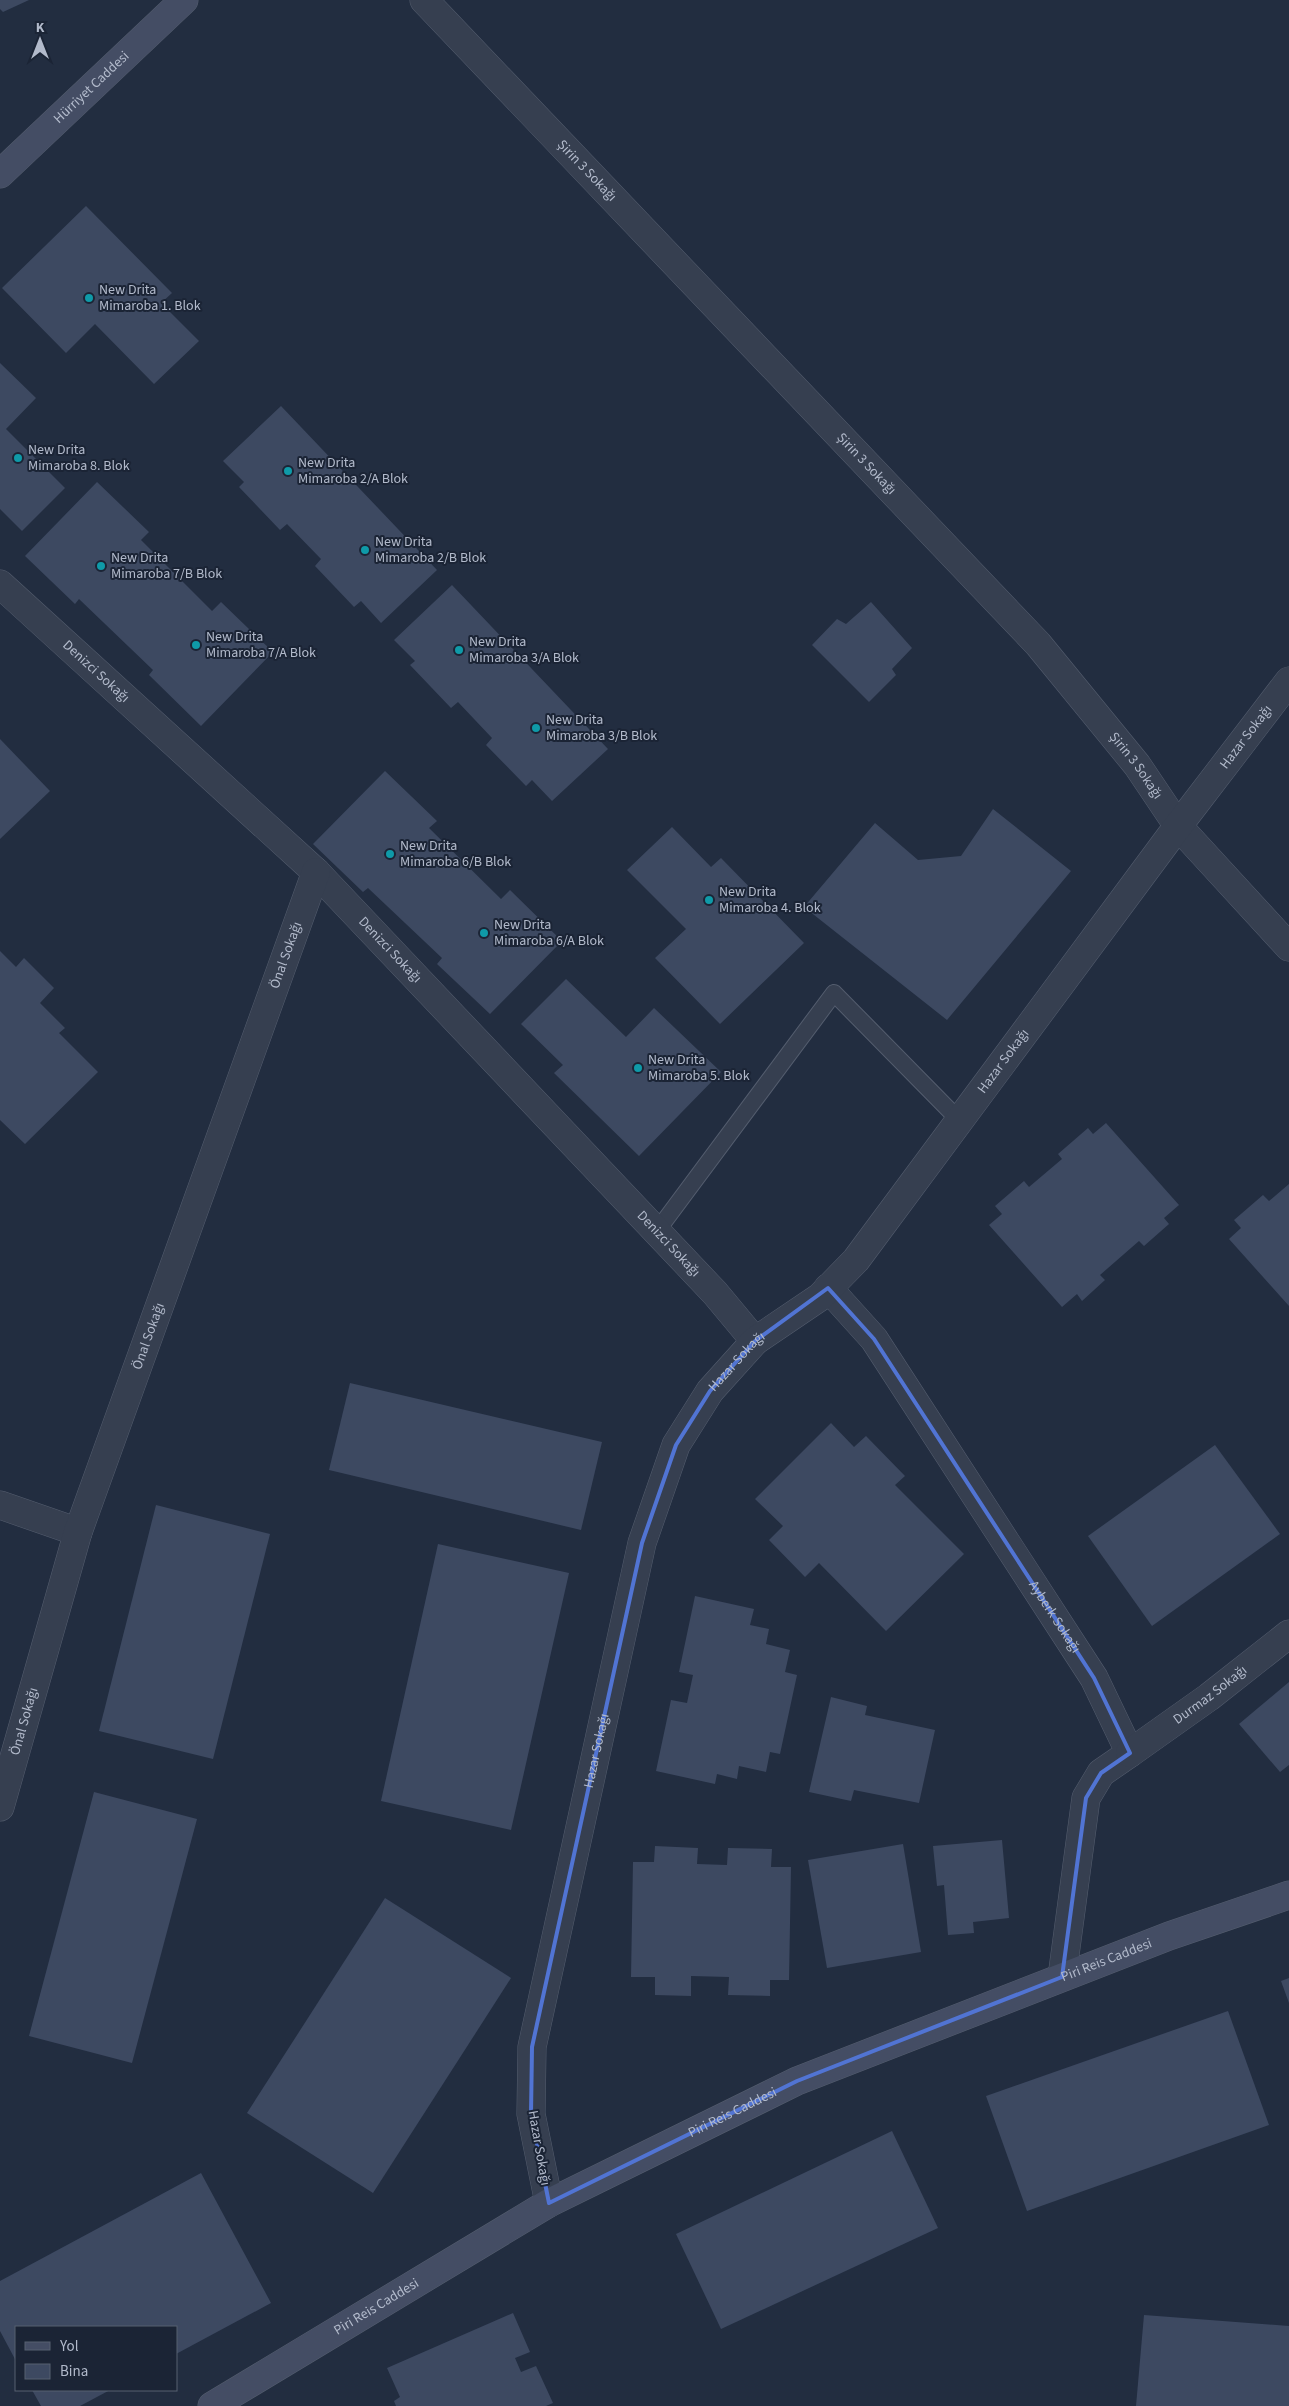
<svg xmlns="http://www.w3.org/2000/svg" width="1289" height="2406" font-family="'Source Sans 3',sans-serif">
  <rect width="100%" height="100%" fill="#222d40"/>
  <g fill="#3d4961">
    <polygon points="0,0 29,0 3,12 0,9"/>
    <polygon points="86,206 172,293 161,303 199,341 154,384 95,324 66,353 2,288"/>
    <polygon points="0,363 36,398 6,429 65,488 22,531 0,509"/>
    <polygon points="281,406 437,570 381,623 361,601 354,607 315,566 321,559 287,524 280,530 239,487 244,482 223,461"/>
    <polygon points="97,482 149,532 141,540 212,611 221,602 273,652 201,726 149,675 153,670 79,599 75,604 25,556"/>
    <polygon points="452,585 608,749 552,801 532,780 526,786 486,745 492,738 458,702 451,708 410,665 415,661 394,640"/>
    <polygon points="871,602 912,648 892,669 896,675 869,702 812,645 837,619 846,624"/>
    <polygon points="0,739 50,791 0,839"/>
    <polygon points="385,771 437,821 429,828 501,899 510,890 562,941 490,1014 437,964 442,958 368,888 363,892 313,844"/>
    <polygon points="993,809 1071,871 947,1020 804,907 875,823 918,860 961,856"/>
    <polygon points="672,827 711,867 721,858 804,943 720,1024 655,958 686,929 627,870"/>
    <polygon points="0,951 16,967 24,958 54,988 40,1003 65,1028 59,1033 98,1072 25,1144 0,1120"/>
    <polygon points="566,979 626,1037 654,1008 721,1072 639,1156 554,1073 563,1065 521,1024"/>
    <polygon points="1106,1123 1179,1205 1164,1218 1169,1224 1144,1246 1139,1241 1100,1275 1105,1280 1082,1301 1077,1294 1062,1307 989,1225 1002,1214 995,1206 1024,1181 1029,1187 1062,1159 1058,1154 1088,1128 1093,1134"/>
    <polygon points="1289,1184 1289,1306 1229,1239 1241,1228 1234,1220 1263,1195 1269,1201"/>
    <polygon points="350,1383 602,1442 581,1530 329,1470"/>
    <polygon points="831,1423 854,1447 866,1436 905,1476 895,1485 964,1554 886,1631 819,1563 805,1577 769,1540 783,1526 755,1499"/>
    <polygon points="1215,1445 1280,1534 1152,1626 1088,1536"/>
    <polygon points="156,1505 270,1534 213,1759 99,1731"/>
    <polygon points="438,1544 569,1573 511,1830 381,1801"/>
    <polygon points="695,1596 754,1609 750,1625 769,1629 766,1644 790,1650 785,1672 797,1675 780,1754 770,1752 766,1772 739,1766 737,1779 717,1774 715,1784 656,1771 671,1700 687,1703 693,1675 679,1672"/>
    <polygon points="1289,1682 1289,1765 1280,1772 1239,1724"/>
    <polygon points="831,1697 867,1706 865,1715 935,1730 919,1803 854,1790 851,1801 809,1792"/>
    <polygon points="94,1792 197,1819 132,2063 29,2036"/>
    <polygon points="1002,1840 1009,1918 973,1922 974,1933 948,1935 944,1885 937,1886 933,1846"/>
    <polygon points="903,1844 921,1952 827,1968 808,1860"/>
    <polygon points="655,1846 698,1848 697,1864 727,1865 728,1848 772,1849 771,1867 791,1867 789,1980 770,1980 770,1996 728,1995 729,1977 691,1976 691,1996 655,1995 655,1977 631,1977 633,1862 654,1862"/>
    <polygon points="385,1898 511,1978 373,2193 247,2113"/>
    <polygon points="1289,1978 1289,2003 1281,1981"/>
    <polygon points="1228,2011 1269,2125 1027,2211 986,2096"/>
    <polygon points="892,2131 938,2228 721,2329 676,2234"/>
    <polygon points="201,2173 271,2303 176,2354 176,2327 16,2327 16,2361 0,2331 0,2281"/>
    <polygon points="513,2313 530,2352 515,2358 521,2372 536,2366 553,2403 546,2406 396,2406 394,2401 400,2397 387,2368"/>
    <polygon points="1144,2315 1289,2326 1289,2406 1136,2406"/>
    <polygon points="32,2390 110,2390 80,2406 41,2406"/>
  </g>
  <g fill="none" stroke-linecap="round" stroke-linejoin="round">
    <defs>
      <polyline id="service" points="657,1231 834,993 960,1121"/>
      <g id="minor">
        <path id="s1" d="M424,0L1038,644L1137,765L1178,826L1289,947"/>
        <path id="s2" d="M0,584L316,872L715,1293L755,1341"/>
        <path id="s3" d="M828,1288L874,1339L1094,1678L1130,1753L1101,1773L1086,1798L1062,1977"/>
        <polyline points="0,1505 78,1532"/>
        <path id="s4" d="M1130,1753L1209,1697L1289,1634"/>
        <path id="s5" d="M0,1807L78,1532L316,872"/>
        <path id="s6" d="M549,2203L531,2114L532,2047L642,1543L676,1445L710,1391L755,1341L820,1297L856,1260L1178,826L1289,681"/>
      </g>
      <g id="secondary">
        <path id="s7" d="M0,174L184,0"/>
        <path id="s8" d="M212,2406L549,2203L797,2081L1169,1936L1289,1895"/>
      </g>
    </defs>
    <use href="#service" stroke="#545d6e" stroke-width="18"/>
    <use href="#minor" stroke="#545d6e" stroke-width="29"/>
    <use href="#secondary" stroke="#545d6e" stroke-width="29"/>
    <use href="#service" stroke="#363f50" stroke-width="16"/>
    <use href="#minor" stroke="#363f50" stroke-width="28"/>
    <use href="#secondary" stroke="#444d64" stroke-width="28"/>
  </g>
  <path fill="none" stroke="#5174d3" stroke-width="4" stroke-linejoin="round" d="M828,1288L874,1339L1094,1678L1130,1753L1101,1773L1086,1798L1062,1977L797,2081L549,2203L531,2114L532,2047L642,1543L676,1445L710,1391L755,1341Z"/>
  <g fill="#0f9aa8" stroke="#1b2435" stroke-width="2">
    <circle cx="89" cy="298" r="5"/>
    <circle cx="18" cy="458" r="5"/>
    <circle cx="288" cy="471" r="5"/>
    <circle cx="365" cy="550" r="5"/>
    <circle cx="101" cy="566" r="5"/>
    <circle cx="196" cy="645" r="5"/>
    <circle cx="459" cy="650" r="5"/>
    <circle cx="536" cy="728" r="5"/>
    <circle cx="390" cy="854" r="5"/>
    <circle cx="709" cy="900" r="5"/>
    <circle cx="484" cy="933" r="5"/>
    <circle cx="638" cy="1068" r="5"/>
  </g>
  <g text-anchor="middle" dominant-baseline="central" stroke-width="4" stroke-linejoin="round" paint-order="stroke">
    <g font-size="14" fill="#b2bacb" stroke="#1b2435">
      <text stroke="none"><textPath href="#s7" startOffset="126">Hürriyet Caddesi</textPath></text>
      <text stroke="none"><textPath href="#s1" startOffset="236">Şirin 3 Sokağı</textPath></text>
      <text stroke="none"><textPath href="#s1" startOffset="641">Şirin 3 Sokağı</textPath></text>
      <text stroke="none"><textPath href="#s2" startOffset="130">Denizci Sokağı</textPath></text>
      <text stroke="none"><textPath href="#s6" startOffset="1691">Hazar Sokağı</textPath></text>
      <text stroke="none"><textPath href="#s1" startOffset="1046">Şirin 3 Sokağı</textPath></text>
      <text stroke="none"><textPath href="#s2" startOffset="535">Denizci Sokağı</textPath></text>
      <text stroke="none"><textPath href="#s5" startOffset="899">Önal Sokağı</textPath></text>
      <text stroke="none"><textPath href="#s6" startOffset="1286">Hazar Sokağı</textPath></text>
      <text stroke="none"><textPath href="#s2" startOffset="940">Denizci Sokağı</textPath></text>
      <text stroke="none"><textPath href="#s5" startOffset="494">Önal Sokağı</textPath></text>
      <text stroke="none"><textPath href="#s6" startOffset="881">Hazar Sokağı</textPath></text>
      <text stroke="none"><textPath href="#s3" startOffset="400">Ayberk Sokağı</textPath></text>
      <text stroke="none"><textPath href="#s4" startOffset="99">Durmaz Sokağı</textPath></text>
      <text stroke="none"><textPath href="#s5" startOffset="89">Önal Sokağı</textPath></text>
      <text stroke="none"><textPath href="#s6" startOffset="461">Hazar Sokağı</textPath></text>
      <text stroke="none"><textPath href="#s8" startOffset="1002">Piri Reis Caddesi</textPath></text>
      <text stroke="none"><textPath href="#s8" startOffset="598">Piri Reis Caddesi</textPath></text>
      <text transform="translate(539 2148) rotate(80)">Hazar Sokağı</text>
      <text stroke="none"><textPath href="#s8" startOffset="192">Piri Reis Caddesi</textPath></text>
    </g>
    <g font-size="14" fill="#b2bacb" stroke="#1b2435" text-anchor="start">
      <text x="99" y="290">New Drita<tspan x="99" dy="16">Mimaroba 1. Blok</tspan></text>
      <text x="28" y="450">New Drita<tspan x="28" dy="16">Mimaroba 8. Blok</tspan></text>
      <text x="298" y="463">New Drita<tspan x="298" dy="16">Mimaroba 2/A Blok</tspan></text>
      <text x="375" y="542">New Drita<tspan x="375" dy="16">Mimaroba 2/B Blok</tspan></text>
      <text x="111" y="558">New Drita<tspan x="111" dy="16">Mimaroba 7/B Blok</tspan></text>
      <text x="206" y="637">New Drita<tspan x="206" dy="16">Mimaroba 7/A Blok</tspan></text>
      <text x="469" y="642">New Drita<tspan x="469" dy="16">Mimaroba 3/A Blok</tspan></text>
      <text x="546" y="720">New Drita<tspan x="546" dy="16">Mimaroba 3/B Blok</tspan></text>
      <text x="400" y="846">New Drita<tspan x="400" dy="16">Mimaroba 6/B Blok</tspan></text>
      <text x="719" y="892">New Drita<tspan x="719" dy="16">Mimaroba 4. Blok</tspan></text>
      <text x="494" y="925">New Drita<tspan x="494" dy="16">Mimaroba 6/A Blok</tspan></text>
      <text x="648" y="1060">New Drita<tspan x="648" dy="16">Mimaroba 5. Blok</tspan></text>
    </g>
  </g>
  <rect x="15" y="2326" width="162" height="65" fill="#1b2435" stroke="#576071"/>
  <rect x="25" y="2342" width="25" height="8" fill="#444d64" stroke="#576071"/>
  <text x="60" y="2351" font-size="15" fill="#b2bacb">Yol</text>
  <rect x="25" y="2364" width="25" height="15" fill="#3d4961" stroke="#576071"/>
  <text x="60" y="2376" font-size="15" fill="#b2bacb">Bina</text>
  <g transform="translate(40 40)" stroke="#1b2435" stroke-width="4" paint-order="stroke">
  <path d="M0-4L9 19L0 12L-9 19Z" fill="#b2bacb"/>
  <text y="-8" font-size="14" font-weight="bold" text-anchor="middle" fill="#b2bacb">K</text>
  </g>
</svg>
